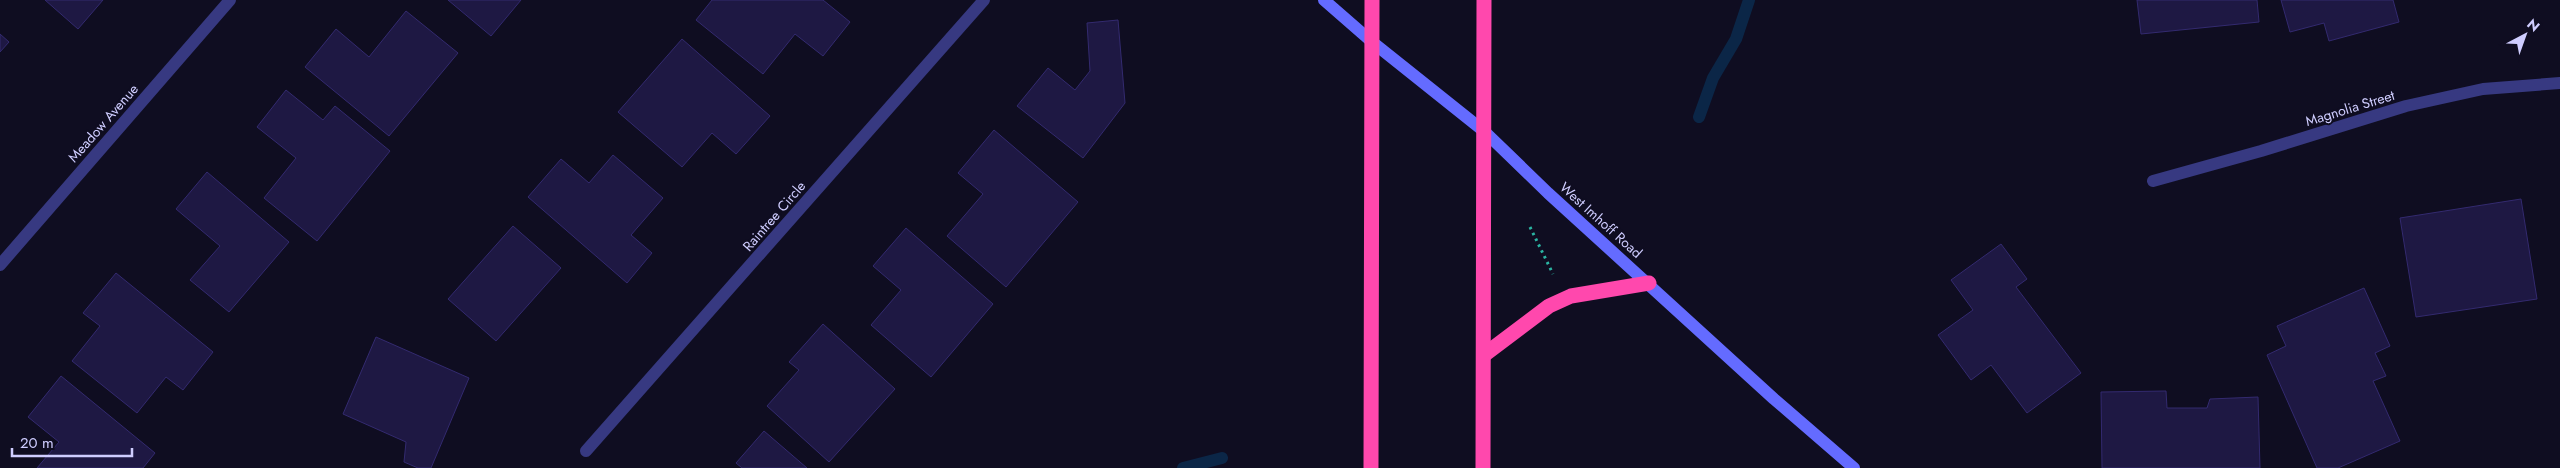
<svg xmlns="http://www.w3.org/2000/svg" width="2560" height="468" font-family="Jost,sans-serif">
  <rect width="100%" height="100%" fill="#0f0d21"/>
  <g fill="none" stroke-linecap="round" stroke-linejoin="round">
    <g stroke="#0b2647" stroke-width="12">
      <polyline points="1699,117 1713,78 1736,39 1749,0"/>
      <polyline points="1183,468 1222,458"/>
    </g>
  </g>
  <g fill="#1e1843" stroke="#332a6f">
    <polygon points="45,0 103,0 78,29"/>
    <polygon points="448,0 521,0 491,36"/>
    <polygon points="712,0 823,0 850,22 823,56 795,34 763,74 696,20"/>
    <polygon points="2137,0 2257,0 2259,22 2141,34"/>
    <polygon points="2281,0 2393,0 2399,22 2329,41 2324,23 2290,32"/>
    <polygon points="406,11 458,53 389,136 305,67 336,29 369,57"/>
    <polygon points="1118,20 1125,103 1083,158 1017,106 1048,68 1075,90 1090,71 1087,23"/>
    <polygon points="0,34 9,42 0,52"/>
    <polygon points="682,39 770,116 736,154 712,133 682,167 618,112"/>
    <polygon points="286,90 323,120 335,106 390,151 317,241 264,198 296,158 257,127"/>
    <polygon points="994,130 1078,202 1006,287 947,236 983,194 958,173"/>
    <polygon points="613,155 663,198 631,235 652,253 627,283 528,197 561,159 589,183"/>
    <polygon points="207,172 289,242 229,312 190,280 220,246 176,209"/>
    <polygon points="2521,199 2537,299 2416,317 2400,218"/>
    <polygon points="513,226 561,268 496,341 448,299"/>
    <polygon points="906,228 993,304 931,377 871,325 901,290 873,266"/>
    <polygon points="2001,244 2027,279 2016,287 2081,373 2027,413 1991,365 1971,380 1938,335 1973,310 1951,280"/>
    <polygon points="116,273 213,352 183,390 166,377 137,413 72,361 100,326 83,313"/>
    <polygon points="2364,288 2390,346 2375,353 2386,376 2373,381 2400,441 2338,468 2317,468 2267,355 2286,346 2277,326"/>
    <polygon points="823,324 895,389 829,462 767,406 799,370 789,362"/>
    <polygon points="376,337 469,378 431,468 418,468 404,462 406,442 343,414"/>
    <polygon points="61,376 155,453 143,468 37,468 59,442 28,417"/>
    <polygon points="2166,391 2167,408 2207,408 2210,399 2258,397 2260,468 2102,468 2101,392"/>
    <polygon points="764,431 807,468 742,468 736,463"/>
  </g>
  <g fill="none" stroke-linecap="round" stroke-linejoin="round">
    <polyline stroke="#2bb4a2" stroke-width="3" stroke-dasharray="2.5 4" stroke-linecap="butt" points="1530,227 1553,274"/>
    <g stroke="#373981" stroke-width="12">
      <polyline points="2153,181 2261,151 2406,106 2483,89 2560,83"/>
      <polyline points="0,265 230,0"/>
      <polyline points="586,451 984,0"/>
    </g>
    <polyline stroke="#646bff" stroke-width="12" points="1324,0 1371,41 1485,132 1548,193 1774,399 1854,468"/>
    <g stroke="#ff48ad" stroke-width="15">
      <polyline points="1484,355 1549,306 1571,296 1649,283"/>
      <polyline points="1371,468 1372,0"/>
      <polyline points="1483,468 1484,0"/>
    </g>
  </g>
  <g text-anchor="middle" dominant-baseline="central" stroke-width="4" stroke-linejoin="round" paint-order="stroke">
    <g font-size="14" fill="#cfcdff" stroke="#0f0d21">
      <text transform="translate(2350 108) rotate(-17)">Magnolia Street</text>
      <text transform="translate(103 123) rotate(-49)">Meadow Avenue</text>
      <text transform="translate(774 216) rotate(-49)">Raintree Circle</text>
      <text transform="translate(1601 220) rotate(42)">West Imhoff Road</text>
    </g>
  </g>
  <g transform="translate(2525 35) rotate(41)" stroke="#0f0d21" stroke-width="4" paint-order="stroke">
  <path d="M0-4L9 19L0 12L-9 19Z" fill="#cfcdff"/>
  <text y="-8" font-size="14" font-weight="bold" text-anchor="middle" fill="#cfcdff">N</text>
  </g>
  <path d="M12 448v8h120v-8" fill="none" stroke="#cfcdff" stroke-width="2.5"/>
  <text x="20" y="448" font-size="15" fill="#cfcdff" stroke="#0f0d21" stroke-width="4" paint-order="stroke">20 m</text>
</svg>
